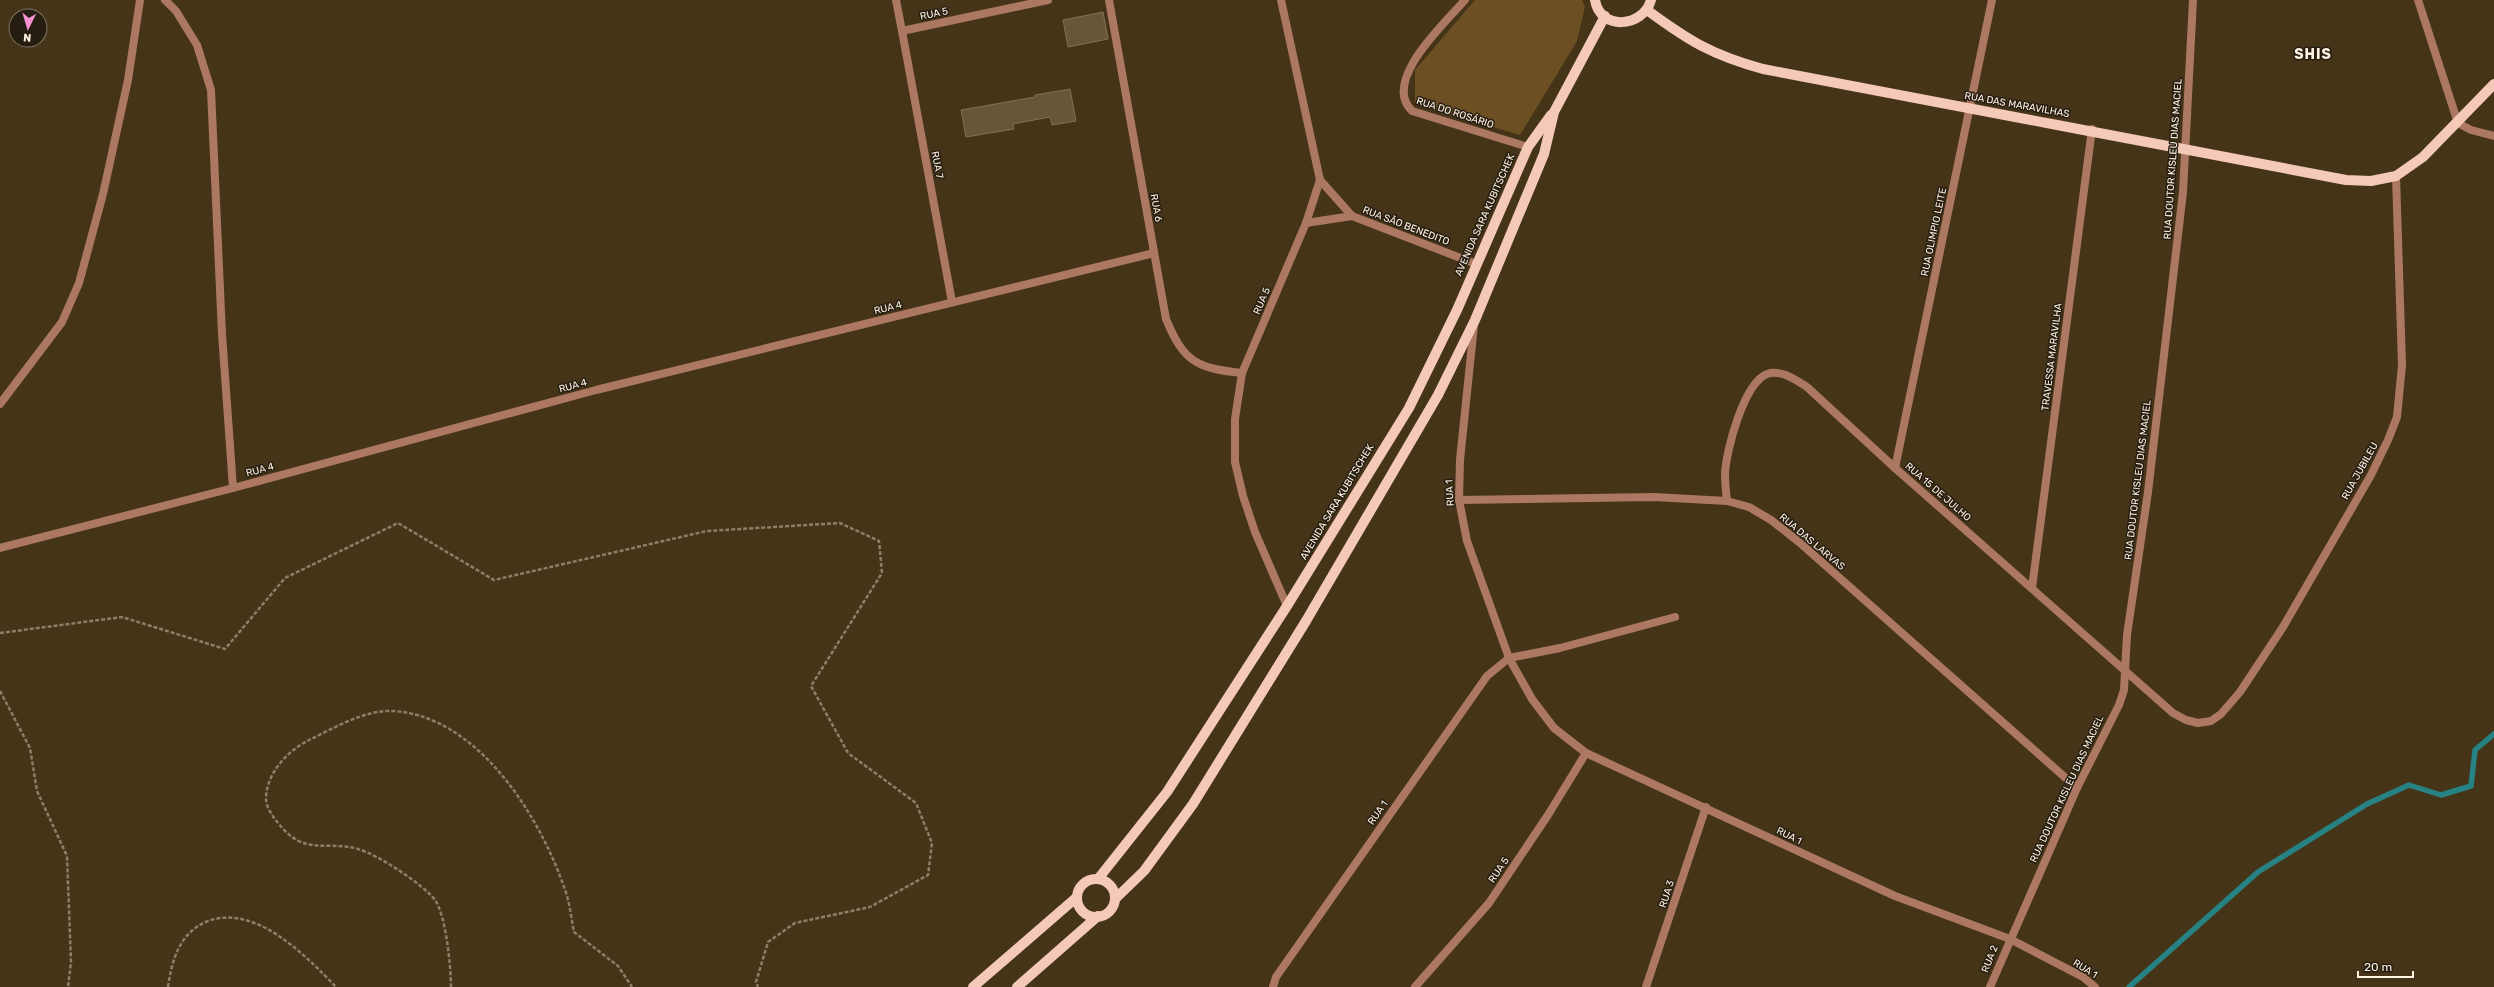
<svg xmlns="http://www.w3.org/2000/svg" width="2494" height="987" font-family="Rubik,sans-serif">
  <rect width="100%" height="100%" fill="#453418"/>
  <polygon fill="#6c5024" points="1475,0 1582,0 1585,7 1577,41 1520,135 1415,104 1415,70"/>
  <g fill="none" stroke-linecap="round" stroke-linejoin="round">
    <polyline stroke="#268283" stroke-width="5.5" points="2129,987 2258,872 2367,804 2409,785 2441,795 2471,786 2475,750 2494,734"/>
  </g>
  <g fill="#69563a" stroke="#847053">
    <polygon points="1103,12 1108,39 1068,47 1063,20"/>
    <polygon points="1070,89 1076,121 1052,125 1050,117 1013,124 1014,129 966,137 961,110 1035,97 1035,95"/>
  </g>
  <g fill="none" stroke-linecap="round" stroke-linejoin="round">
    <g stroke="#8d7e66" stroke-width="2.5" stroke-dasharray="4 2" stroke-linecap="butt">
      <polyline points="0,633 122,617 225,649 285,578 398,523 494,580 707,531 840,523 879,541 882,573 811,686 848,753 916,803 932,843 928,875 870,907 795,923 768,942 756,982 758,987"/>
      <polyline points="0,691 30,748 37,791 67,856 71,962 68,987"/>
      <path d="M168,987C172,959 180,932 208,921C256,904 305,955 336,987"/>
      <path d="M451,987C451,968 446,915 435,900C424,885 377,854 358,849C324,840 305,857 278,823C273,817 266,807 266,799C266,774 287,751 309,740C334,728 364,710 392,711C478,715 541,818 565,890C570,903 571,918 574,932L618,966L632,987"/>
    </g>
    <g stroke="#ac7861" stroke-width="8">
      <polyline points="165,0 176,11 197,45 211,90 222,334 233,488"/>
      <polyline points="896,0 902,31 1048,0"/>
      <path d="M1109,0L1166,319C1184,362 1196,368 1242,373"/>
      <polyline points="1281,0 1320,180 1306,223 1242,373 1235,419 1235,462 1243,496 1255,532 1287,606"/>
      <path d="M1465,0C1445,23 1381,81 1412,111L1528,147"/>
      <polyline points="2418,0 2458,123 2471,130 2494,136"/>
      <polyline points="902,31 952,302"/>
      <polyline points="1320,180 1352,216 1476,264"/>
      <polyline points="1306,223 1352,216"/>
      <polyline points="1474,325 1460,460 1459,500 1467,541 1509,658 1532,699 1554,728 1586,753 1895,896 2010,939 2083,977 2095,987"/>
      <polyline points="0,404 62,322 79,283 103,194 128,80 140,0"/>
      <polyline points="1895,468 1992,0"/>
      <polyline points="1459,500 1654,497 1727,501 1749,507 1771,520 1799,542 2077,788"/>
      <path d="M1727,501C1726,492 1725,483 1725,474C1726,450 1744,383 1767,374C1781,369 1796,380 1807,387L1895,468L2173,713L2186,720L2198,723L2211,721L2221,714L2240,692L2283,627L2371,475L2388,440L2397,417L2402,365L2396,176"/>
      <polyline points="0,548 233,488 596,390 1154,253"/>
      <polyline points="2032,588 2092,129"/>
      <polyline points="1273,987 1276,977 1487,676 1509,658 1560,648 1675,617"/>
      <polyline points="1415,987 1489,903 1548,815 1586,753"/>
      <polyline points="1646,987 1706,807"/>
      <polyline points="1990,987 2077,788 2119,705 2124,690 2127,635 2148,492 2183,192 2193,0"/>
    </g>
    <g stroke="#f5c9b7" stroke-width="10">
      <path d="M1595,0C1600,31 1643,28 1651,0"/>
      <path d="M1647,10C1689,41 1712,55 1763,69C1957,107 2152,142 2346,180L2371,181L2396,176L2423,157L2494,84"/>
      <polyline points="1098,879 1167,792 1287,606 1409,408 1457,310 1528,147 1551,115"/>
      <circle cx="1096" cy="898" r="19"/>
      <polyline points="1115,899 1144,871 1193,804 1306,621 1438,395 1475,320 1544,154 1554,112 1605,16"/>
      <polyline points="973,987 1077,897"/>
      <polyline points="1017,987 1098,916"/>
    </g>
  </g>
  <g text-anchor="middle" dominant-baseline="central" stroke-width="3" stroke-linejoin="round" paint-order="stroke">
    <g font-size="10" fill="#fff3e3" stroke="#251d11">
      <text transform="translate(934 14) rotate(-12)">RUA 5</text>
      <text transform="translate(2017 105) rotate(10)">RUA DAS MARAVILHAS</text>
      <text transform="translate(1455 113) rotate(18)">RUA DO ROSÁRIO</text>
      <text transform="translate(2173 159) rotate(-86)">RUA DOUTOR KISLEU DIAS MACIEL</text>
      <text transform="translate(937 165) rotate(79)">RUA 7</text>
      <text transform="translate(1156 208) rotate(80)">RUA 6</text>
      <text transform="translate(1485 215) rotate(-66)">AVENIDA SARA KUBITSCHEK</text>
      <text transform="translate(1406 226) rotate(21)">RUA SÃO BENEDITO</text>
      <text transform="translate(1934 232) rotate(-78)">RUA OLIMPIO LEITE</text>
      <text transform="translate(1262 301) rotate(-67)">RUA 5</text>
      <text transform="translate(888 308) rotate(-14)">RUA 4</text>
      <text transform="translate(2052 357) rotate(-83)">TRAVESSA MARAVILHA</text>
      <text transform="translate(573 386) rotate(-15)">RUA 4</text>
      <text transform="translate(260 470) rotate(-15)">RUA 4</text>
      <text transform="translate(2360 471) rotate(-61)">RUA JUBILEU</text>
      <text transform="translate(2138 480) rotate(-83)">RUA DOUTOR KISLEU DIAS MACIEL</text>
      <text transform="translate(1938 492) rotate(41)">RUA 15 DE JULHO</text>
      <text transform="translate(1450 493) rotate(-93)">RUA 1</text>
      <text transform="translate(1337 502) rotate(-59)">AVENIDA SARA KUBITSCHEK</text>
      <text transform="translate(1812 542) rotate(40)">RUA DAS LARVAS</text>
      <text transform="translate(2067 789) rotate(-65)">RUA DOUTOR KISLEU DIAS MACIEL</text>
      <text transform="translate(1378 813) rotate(-55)">RUA 1</text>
      <text transform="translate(1789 836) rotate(26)">RUA 1</text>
      <text transform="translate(1499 870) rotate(-56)">RUA 5</text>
      <text transform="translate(1667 894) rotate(-72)">RUA 3</text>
      <text transform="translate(1990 959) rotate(-68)">RUA 2</text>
      <text transform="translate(2085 969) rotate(32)">RUA 1</text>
    </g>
    <g font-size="14" font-weight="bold" letter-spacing="1" fill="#fff3e3" stroke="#251d11">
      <text x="2313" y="54">SHIS</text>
    </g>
  </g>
  <g transform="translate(28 28) rotate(185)"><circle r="19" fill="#251d11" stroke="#7c7365"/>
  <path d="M0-3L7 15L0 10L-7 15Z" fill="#f590d1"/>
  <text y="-6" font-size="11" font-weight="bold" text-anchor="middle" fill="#fff3e3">N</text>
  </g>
  <path d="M2358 971v6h55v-6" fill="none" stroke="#fff3e3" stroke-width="2"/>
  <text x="2364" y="971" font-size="12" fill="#fff3e3" stroke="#251d11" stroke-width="3" paint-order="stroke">20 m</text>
</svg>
